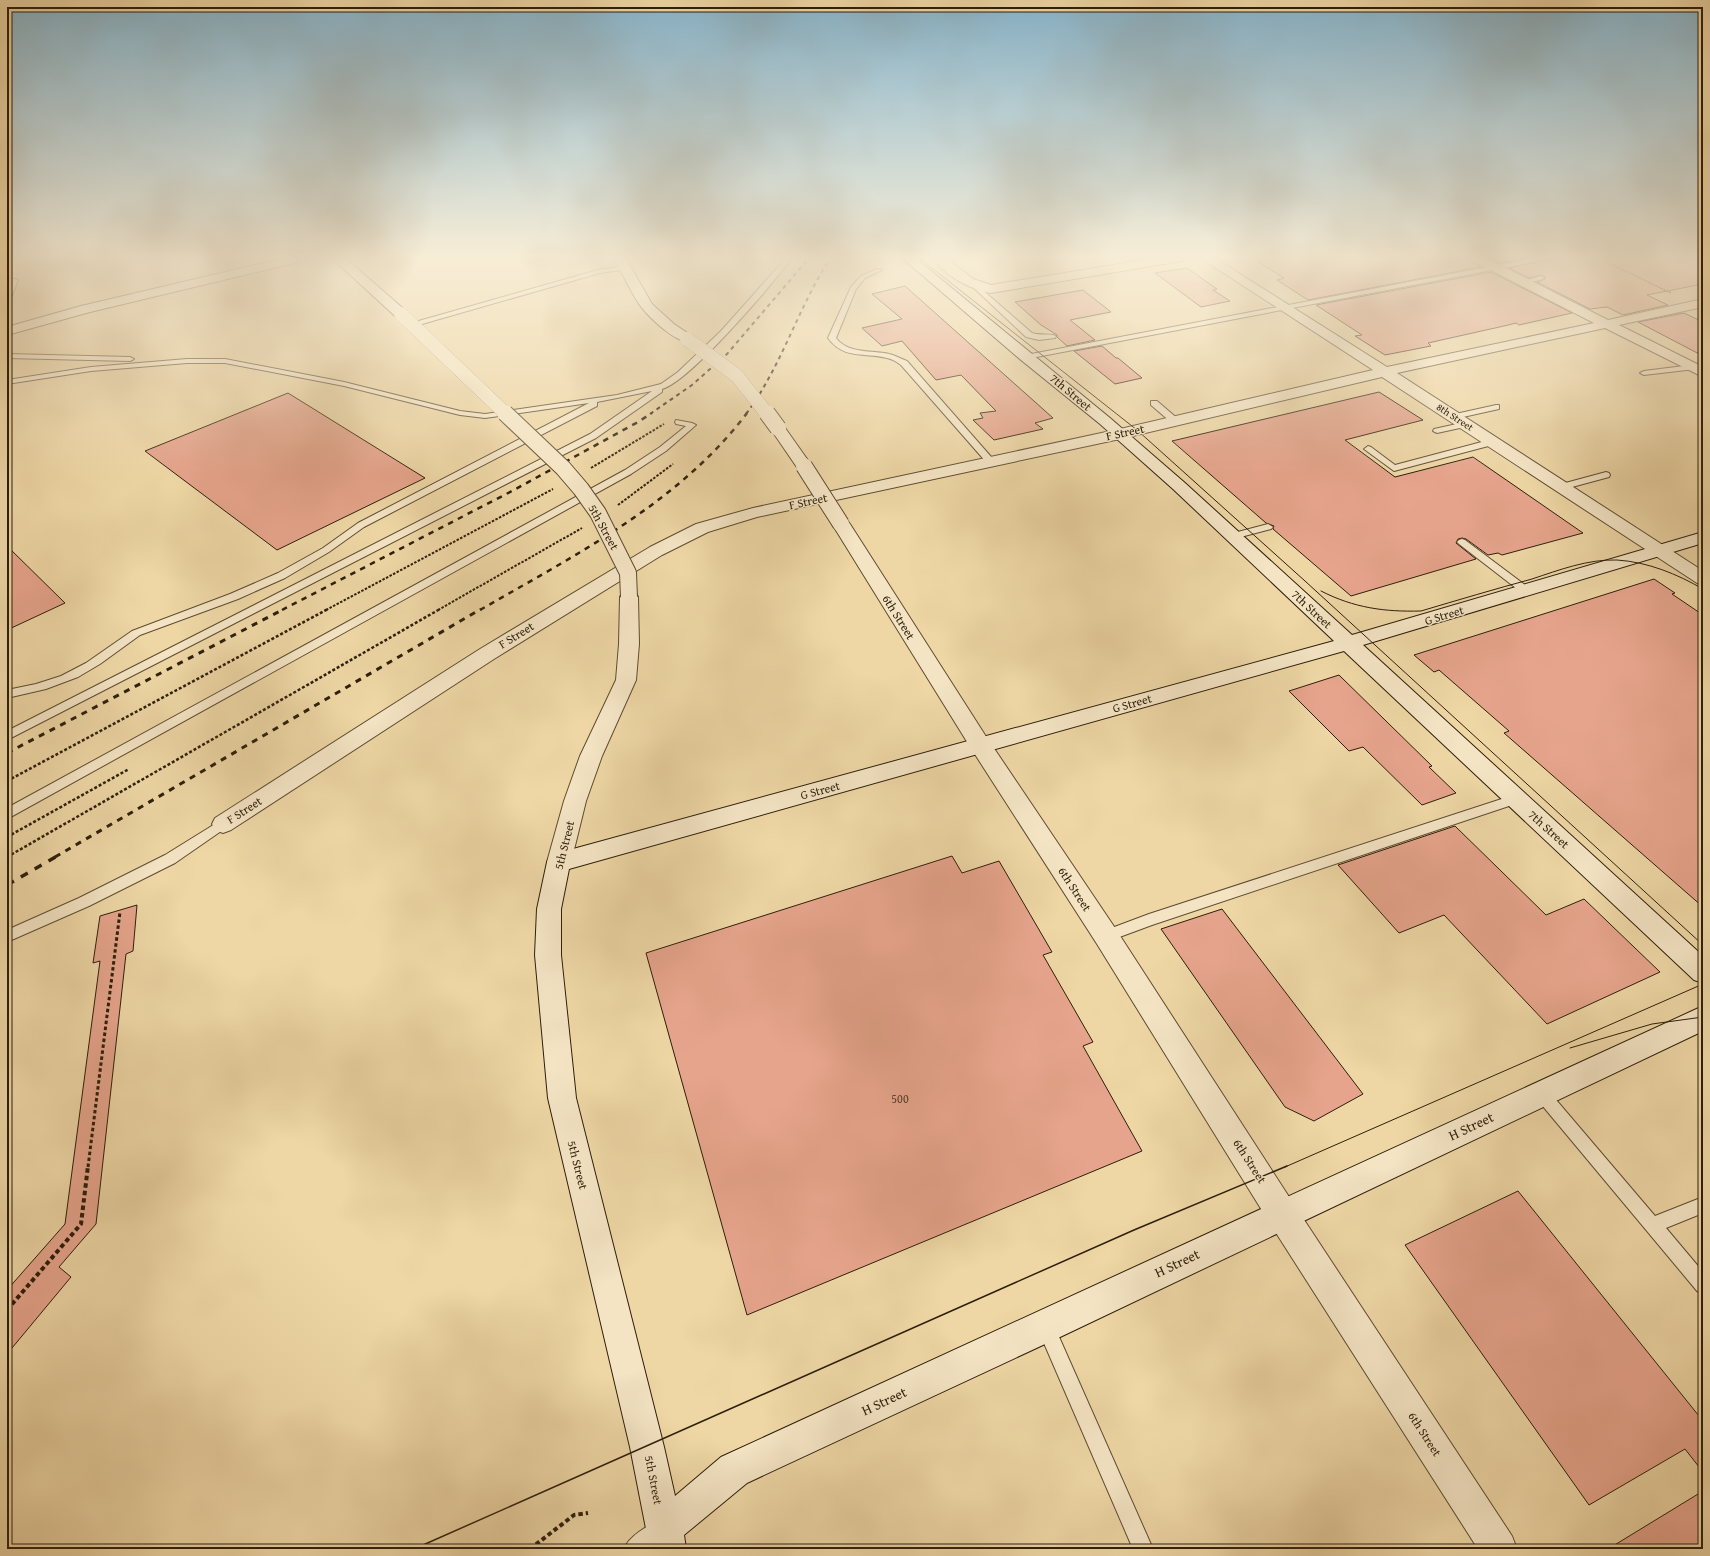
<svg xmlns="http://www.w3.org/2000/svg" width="1710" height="1556" font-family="'Gentium Book Plus',serif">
  <rect width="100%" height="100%" fill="#eed6a5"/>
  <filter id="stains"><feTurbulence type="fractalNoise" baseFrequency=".005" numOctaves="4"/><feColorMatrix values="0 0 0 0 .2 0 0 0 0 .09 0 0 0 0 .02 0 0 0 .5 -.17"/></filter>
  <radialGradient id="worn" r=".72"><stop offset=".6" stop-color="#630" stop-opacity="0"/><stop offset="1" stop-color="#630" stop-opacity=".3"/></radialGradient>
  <g fill="#e6a48c" stroke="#2d1e0a">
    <polygon points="1250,257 1468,257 1470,261 1481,267 1308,300 1277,280 1284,278"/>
    <polygon points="1487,257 1533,257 1500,263"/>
    <polygon points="1553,257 1703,257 1703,284 1647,295 1668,305 1623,315 1607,307 1590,309 1537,282 1545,279 1545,277 1542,275 1529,278 1509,268 1549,260"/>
    <polygon points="1187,268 1217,289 1213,290 1230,301 1201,307 1155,273"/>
    <polygon points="1491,272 1572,313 1519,325 1516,323 1504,326 1428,343 1431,346 1385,355 1355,336 1362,335 1316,305"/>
    <polygon points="905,286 1053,418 1035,423 1043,429 994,440 973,420 983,418 980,413 996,411 961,375 936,380 902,341 882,346 862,328 902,319 872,294"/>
    <polygon points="1083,290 1111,312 1070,320 1095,340 1067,346 1057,337 1057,335 1041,325 1015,302"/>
    <polygon points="1684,313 1703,322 1703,356 1638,322"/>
    <polygon points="1102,346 1116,358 1118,358 1142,378 1115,384 1074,351"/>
    <polygon points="1379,392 1423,420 1345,440 1395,477 1473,457 1583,533 1502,555 1498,553 1488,555 1466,539 1462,538 1458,539 1456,543 1476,559 1351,596 1273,529 1274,526 1266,523 1172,441"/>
    <polygon points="288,393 425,478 277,550 145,451"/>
    <polygon points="7,546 65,603 7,630"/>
    <polygon points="1654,579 1675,593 1672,594 1703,615 1703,907 1504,733 1509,731 1439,670 1434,672 1414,655"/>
    <polygon points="1339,675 1432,766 1429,767 1456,793 1422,805 1363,747 1349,751 1289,691"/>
    <polygon points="1455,826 1546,915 1584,899 1660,972 1547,1024 1444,915 1399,933 1338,865"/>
    <polygon points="952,856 962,873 999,861 1052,952 1043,955 1093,1042 1083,1046 1142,1151 747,1315 646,953"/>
    <polygon points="137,905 133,951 126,954 96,1224 59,1267 71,1277 7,1354 7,1290 65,1224 100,961 93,963 100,916"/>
    <polygon points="1222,909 1363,1094 1314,1121 1285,1107 1161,929"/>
    <polygon points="1518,1191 1703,1421 1703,1472 1685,1449 1589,1505 1405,1245"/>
    <polygon points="1703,1491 1703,1549 1608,1549"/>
  </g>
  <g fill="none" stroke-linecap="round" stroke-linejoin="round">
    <defs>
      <g id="lane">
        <path d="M787,257H793C773,283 690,382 662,389V392L596,438L7,740V731L590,434L652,391L597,402V406L364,527L329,552L285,578L238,599L140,635L100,664L78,677L46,689L7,698V690L36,684L61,676L86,663L132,631L230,594L278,573L323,548L358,523L589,403L485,418L460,415L344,386L225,363H187L91,371L7,384V380L91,367L187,359H225L344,382L460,411L485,414L617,395L661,384L678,372L721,331Z"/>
        <polygon points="1540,257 1552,257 1549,259 1026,359 1022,357 1026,355"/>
        <polygon points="625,266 628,268 627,269 600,273 415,326 412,326 408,324 598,270"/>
        <path d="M877,269L882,270L865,278L856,289L836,338C848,354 871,350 889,354C895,355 901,359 907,361L993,459L994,461L993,463H987L901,365C897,362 892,359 887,358C864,352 844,360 828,338L851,287L861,276Z"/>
        <polygon points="1541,276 1544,278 1543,279 1524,284 1521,282"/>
        <polygon points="7,277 18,280 10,301 7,303 7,292 11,282 7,281"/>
        <path d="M974,286H978L1032,333C1040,336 1051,333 1056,336L1055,338L1039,340L1026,337L974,288Z"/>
        <polygon points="7,354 130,357 134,359 130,361 7,358"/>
        <polygon points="1692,365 1695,365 1695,369 1644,375 1640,373 1644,371"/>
        <polygon points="1151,401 1157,401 1178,419 1179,421 1178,423 1172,423 1151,405"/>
        <polygon points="1496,405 1499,405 1499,409 1454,419 1450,417 1451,415"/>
        <polygon points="676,420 692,423 696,425 666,451 631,474 7,819 7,808 625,470 660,447 686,426 676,424 675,422"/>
        <polygon points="1466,422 1470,424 1469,426 1437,433 1433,431 1434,429"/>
        <polygon points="1493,439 1496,440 1497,442 1496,444 1394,471 1364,449 1368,446 1371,447 1395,465"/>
        <polygon points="1606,472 1609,473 1610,475 1609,477 1561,490 1557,487 1558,485"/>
        <polygon points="1268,524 1273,527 1271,529 1233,539 1228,536 1230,534"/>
        <polygon points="1462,539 1465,540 1529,588 1530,590 1529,592 1521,592 1459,544 1457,542 1459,540"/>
        <polygon points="1517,794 1521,796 1523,799 1521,802 1152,925 1106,942 1101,940 1099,936 1101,932 1149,914"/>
        <polygon points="223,819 227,821 229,824 227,827 175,863 89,906 7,942 7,930 79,898 165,855"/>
        <polygon points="1541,1086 1546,1088 1655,1216 1703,1197 1703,1213 1666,1228 1703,1272 1703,1294 1697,1291 1536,1098 1533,1093 1536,1088"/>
        <polygon points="1046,1318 1052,1321 1153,1549 1133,1549 1037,1327 1040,1321"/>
        <path d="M661,1520L668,1523L671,1530C662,1551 643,1549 624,1549C629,1536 648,1525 661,1520Z"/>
      </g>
      <g id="street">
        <polygon points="289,257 309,257 307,260 90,312 7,335 7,327 81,306"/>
        <polygon points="331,257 344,257 406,311 407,314 406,317 396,317"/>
        <path d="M613,257H625L652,304L674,324L692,336L694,339L692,342C678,345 651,319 642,308C632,295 622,272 613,257Z"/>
        <path d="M932,257H945L973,279L991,285L1162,257H1188L1186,260L1182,261L991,293C969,289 945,276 932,257Z"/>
        <polygon points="1199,257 1213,257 1387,367 1594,323 1471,260 1469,257 1484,257 1608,320 1703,299 1703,307 1619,325 1703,367 1703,377 1605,328 1397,373 1703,571 1703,585 1697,583 1382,377 1120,439 757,517 708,532 662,555 494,659 231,830 223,833 215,830 212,824 215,818 480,649 650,547 696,524 753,508 1120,429 1373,370"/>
        <polygon points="778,423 783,425 812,466 810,469 804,471 798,469 796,466 770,428 773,425"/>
        <polygon points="841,519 847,520 850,524 985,735 1115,928 1293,1203 1512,1536 1517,1549 1478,1549 1271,1225 1097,944 969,745 832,524 835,520"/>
        <polygon points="629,591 636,593 638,597 639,644 636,680 602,756 586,801 571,862 567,869 559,872 551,869 547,862 564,801 580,756 616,680 619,644 620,597 622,593"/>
      </g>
      <polygon id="secondary" points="901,257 914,257 1110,418 1185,483 1352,635 1703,532 1703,543 1363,645 1703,956 1703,983 1694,980 1344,651 569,869 561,909 561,955 576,1098 664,1447 675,1496 721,1457 1703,1006 1703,1031 1058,1338 747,1483 684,1535 686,1549 650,1549 630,1447 548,1098 535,955 537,909 547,862 551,855 1334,641 1173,489 1100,424 1021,360"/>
    </defs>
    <use href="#lane" stroke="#5d4c31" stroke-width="2"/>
    <use href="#street" stroke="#5d4c31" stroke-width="2"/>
    <use href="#secondary" stroke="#2d1e0a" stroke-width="2"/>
    <polyline stroke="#2d1e0a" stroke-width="1.5" stroke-dasharray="2 1" stroke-linecap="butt" points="1596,257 1671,293"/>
    <g stroke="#2d1e0a" stroke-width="2" stroke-dasharray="2.5 1.5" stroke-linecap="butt">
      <polyline points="591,468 664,424"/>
      <polyline points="618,505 673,464"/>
      <polyline points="326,610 553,489"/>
      <polyline points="438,610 582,528"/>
    </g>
    <g stroke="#2d1e0a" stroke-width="2.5" stroke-dasharray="3 2" stroke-linecap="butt">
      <polyline points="7,781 328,609"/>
      <polyline points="7,837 129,769"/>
      <polyline points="7,857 440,609"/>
    </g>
    <g stroke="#2d1e0a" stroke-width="3" stroke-dasharray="3.5 2.5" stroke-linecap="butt">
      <polyline points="7,857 9,856"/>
      <polyline points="88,1167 120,912"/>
    </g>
    <g stroke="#2d1e0a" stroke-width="4" stroke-dasharray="4.5 3" stroke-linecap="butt">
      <polyline points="7,1310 81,1224 88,1166"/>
      <polyline points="530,1549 574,1515 588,1513"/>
    </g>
    <use href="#lane" fill="#f4e4c4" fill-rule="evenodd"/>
    <use href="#street" fill="#f4e4c4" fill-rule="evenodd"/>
    <use href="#secondary" fill="#f4e4c4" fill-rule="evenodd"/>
    <g stroke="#2d1e0a" stroke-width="1">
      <polyline points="918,257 1137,430 1305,581 1703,945"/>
      <path d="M1321,591C1354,608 1385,612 1421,611C1458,600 1495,589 1532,579C1559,570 1588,559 1617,560C1648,562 1677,574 1703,589"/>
      <polyline points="1570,1048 1652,1024 1703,1017"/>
      <polyline points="1285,1167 1703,984"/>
    </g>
    <polyline stroke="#2d1e0a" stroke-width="1.5" points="414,1549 1134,1230 1287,1166"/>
    <g stroke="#2d1e0a" stroke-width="2" stroke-dasharray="4 4" stroke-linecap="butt">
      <polyline points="650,414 692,385 727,354 810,257"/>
      <path d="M746,414C782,366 798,307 831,257"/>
    </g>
    <g stroke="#2d1e0a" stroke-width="2.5" stroke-dasharray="5.5 5.5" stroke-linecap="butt">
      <polyline points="282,610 512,491 638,422 652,413"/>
      <path d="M480,610C575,555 679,503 747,413"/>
    </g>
    <g stroke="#2d1e0a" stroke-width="3" stroke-dasharray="6 6" stroke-linecap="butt">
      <polyline points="7,753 284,609"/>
      <polyline points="55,857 481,609"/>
    </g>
    <polyline stroke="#2d1e0a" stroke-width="3.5" stroke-dasharray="8 8" stroke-linecap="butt" points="7,885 57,856"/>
    <defs>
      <g id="street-bridge-far1">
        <polyline points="401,314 506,414"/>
        <polyline points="687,339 737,376 767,414"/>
      </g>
      <g id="street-bridge">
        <polyline points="505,413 563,468 581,489 598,513 628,573 629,597"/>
        <polyline points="767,413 778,428"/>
        <polyline points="804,466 841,524"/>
      </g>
    </defs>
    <use href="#street-bridge-far1" stroke="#5d4c31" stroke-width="14" stroke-linecap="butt"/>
    <use href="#street-bridge" stroke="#5d4c31" stroke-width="18" stroke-linecap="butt"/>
    <use href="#street-bridge-far1" stroke="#f4e4c4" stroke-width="14"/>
    <use href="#street-bridge" stroke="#f4e4c4" stroke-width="16"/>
  </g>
  <linearGradient id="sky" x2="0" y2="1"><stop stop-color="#88b6ce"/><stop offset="0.54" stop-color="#f7edd6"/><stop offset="1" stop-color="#f7edd6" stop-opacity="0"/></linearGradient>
  <rect width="1710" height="475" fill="url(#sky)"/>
  <g text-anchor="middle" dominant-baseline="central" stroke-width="3" stroke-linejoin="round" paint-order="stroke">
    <g font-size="10" fill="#2d1e0a" stroke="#f4e4c4">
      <text transform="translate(1455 417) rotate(33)">8th Street</text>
    </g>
    <g font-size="12" fill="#2d1e0a" stroke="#f4e4c4">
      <text transform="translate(1071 392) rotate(40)">7th Street</text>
      <text transform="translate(1125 432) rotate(-12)">F Street</text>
      <text transform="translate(808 501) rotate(-12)">F Street</text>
      <text transform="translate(604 527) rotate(61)">5th Street</text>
      <text transform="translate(1312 609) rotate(43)">7th Street</text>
      <text transform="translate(1444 615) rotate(-17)">G Street</text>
      <text transform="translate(899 617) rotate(58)">6th Street</text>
      <text transform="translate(516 635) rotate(-32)">F Street</text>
      <text transform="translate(1132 703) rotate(-16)">G Street</text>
      <text transform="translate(820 790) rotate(-15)">G Street</text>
      <text transform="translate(244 810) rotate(-33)">F Street</text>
      <text transform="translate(1549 829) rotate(42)">7th Street</text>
      <text transform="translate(564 845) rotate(-76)">5th Street</text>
      <text transform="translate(1075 889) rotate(57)">6th Street</text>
      <text transform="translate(1250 1161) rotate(57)">6th Street</text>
      <text transform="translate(578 1165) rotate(76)">5th Street</text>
      <text transform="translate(1425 1434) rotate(57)">6th Street</text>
      <text transform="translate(654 1480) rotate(79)">5th Street</text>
    </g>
    <g font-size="12" fill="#5b402a">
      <text x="900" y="1098">500</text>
    </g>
    <g font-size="14" fill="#2d1e0a" stroke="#f4e4c4">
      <text transform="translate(1471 1126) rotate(-25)">H Street</text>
      <text transform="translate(1177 1263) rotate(-25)">H Street</text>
      <text transform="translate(884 1401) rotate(-25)">H Street</text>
    </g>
  </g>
  <rect width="1710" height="1556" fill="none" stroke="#eed6a5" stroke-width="24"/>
  <rect x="8" y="8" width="1694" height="1540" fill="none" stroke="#2d1e0a" stroke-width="2"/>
  <rect x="12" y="12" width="1686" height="1532" fill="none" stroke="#2d1e0a"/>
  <rect width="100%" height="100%" filter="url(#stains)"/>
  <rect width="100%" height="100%" fill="url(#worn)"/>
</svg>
